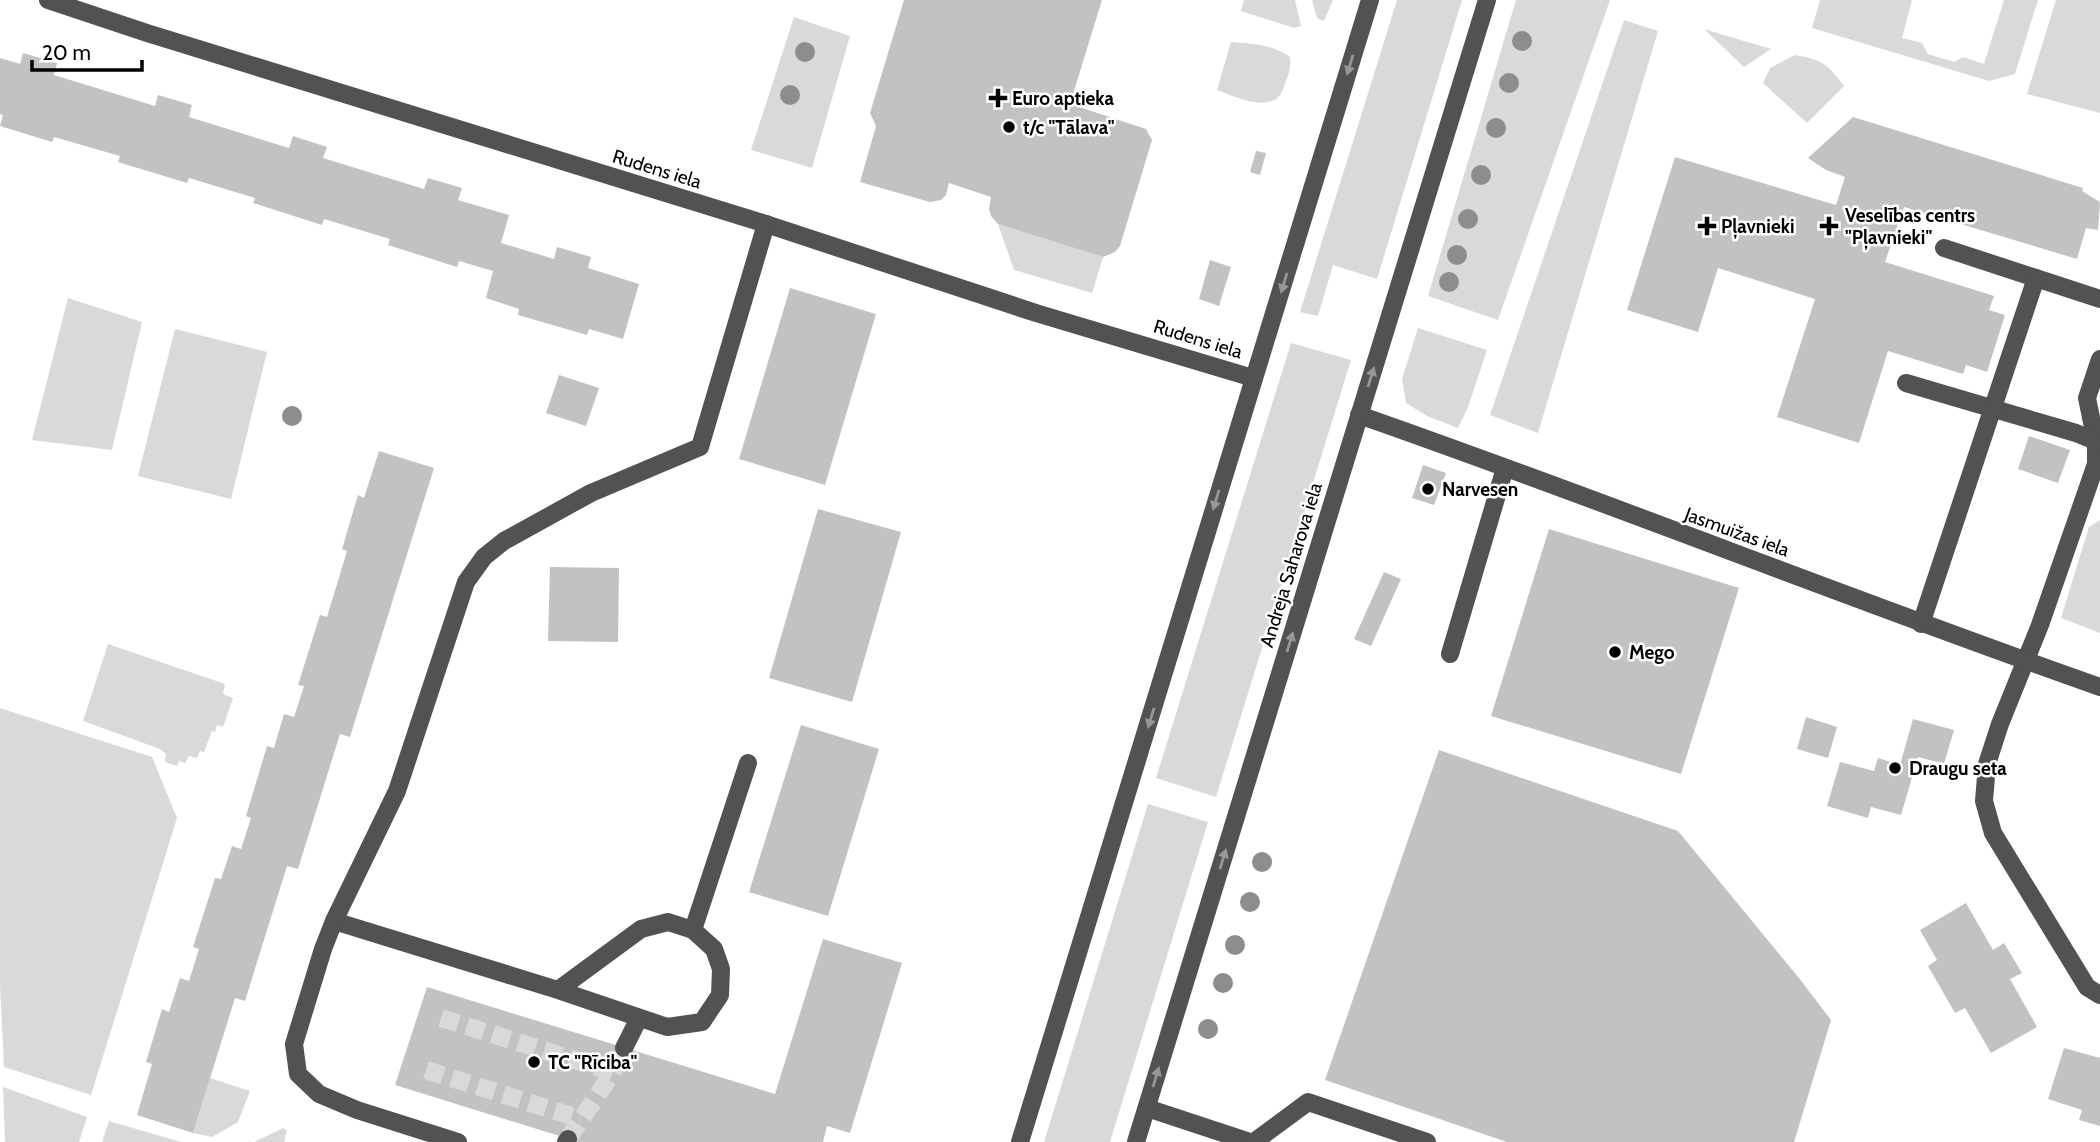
<svg xmlns="http://www.w3.org/2000/svg" width="2100" height="1142" font-family="Cabin,sans-serif">
  <rect width="100%" height="100%" fill="#fff"/>
  <g fill="#d9d9d9">
    <polygon points="1244,0 1295,0 1301,26 1294,28 1241,11"/>
    <polygon points="1312,0 1333,0 1324,21 1317,18"/>
    <polygon points="1397,0 1462,0 1377,279 1333,265 1318,316 1300,312"/>
    <polygon points="1516,0 1610,0 1498,320 1428,296"/>
    <polygon points="1820,0 1912,0 1902,38 1922,43 1928,54 1954,62 1963,57 1984,64 2004,0 2038,0 2015,74 1989,81 1812,28"/>
    <polygon points="2056,0 2100,0 2100,113 2027,94"/>
    <polygon points="794,17 850,36 812,168 751,150"/>
    <polygon points="1624,20 1658,31 1538,433 1490,415"/>
    <polygon points="1704,29 1771,49 1744,67"/>
    <path d="M1231,42C1253,44 1272,44 1290,57C1291,68 1289,74 1285,84C1283,89 1281,96 1276,99C1260,109 1233,96 1217,90Z"/>
    <path d="M1795,55C1823,60 1827,64 1844,86L1807,123L1763,83L1770,68Z"/>
    <polygon points="998,224 1103,257 1092,293 1014,270"/>
    <polygon points="68,298 142,322 112,450 32,440"/>
    <polygon points="1418,328 1487,350 1468,407 1458,428 1427,416 1406,403 1402,379"/>
    <polygon points="175,329 267,352 231,499 138,476"/>
    <polygon points="1291,343 1351,360 1216,797 1156,778"/>
    <polygon points="2100,520 2100,633 2061,618 2089,527"/>
    <polygon points="108,644 225,684 223,694 233,698 223,727 217,725 215,732 212,731 204,752 200,751 197,758 189,756 185,763 179,761 177,766 165,762 166,754 160,749 83,721"/>
    <polygon points="0,708 152,757 177,818 91,1095 4,1067 0,985"/>
    <polygon points="1148,804 1208,822 1110,1142 1044,1142"/>
    <polygon points="210,1078 250,1091 238,1122 212,1137 193,1133"/>
    <polygon points="3,1087 87,1117 79,1142 5,1142"/>
    <polygon points="109,1121 181,1142 102,1142"/>
    <polygon points="283,1128 287,1131 284,1142 254,1142"/>
  </g>
  <g fill="#c2c2c2">
    <polygon points="904,0 1102,0 1070,104 1146,129 1152,140 1120,246 1115,252 1103,257 998,224 991,216 989,209 991,197 949,183 946,195 941,200 930,202 860,182 876,126 870,113"/>
    <polygon points="23,53 57,63 54,75 155,106 158,95 192,105 189,117 289,148 293,136 327,147 323,158 424,189 428,178 462,188 458,200 509,215 501,243 554,259 557,247 591,257 588,268 639,284 623,339 589,329 587,335 518,315 519,309 486,298 493,271 459,261 457,267 388,245 390,239 324,219 322,225 253,203 255,198 189,178 187,183 118,162 120,156 54,137 52,142 0,126 3,115 0,114 0,58 20,64"/>
    <polygon points="1853,117 2083,188 2082,191 2100,202 2098,230 2086,228 2077,259 1904,207 1885,262 1994,296 1989,310 2005,315 1987,372 1966,365 1963,374 1888,351 1859,443 1777,417 1815,299 1718,268 1698,332 1627,310 1675,157 1836,205 1845,177 1826,170 1808,158"/>
    <polygon points="1256,151 1266,153 1260,175 1250,172"/>
    <polygon points="1210,260 1231,267 1219,306 1199,299"/>
    <polygon points="790,288 876,314 825,485 739,459"/>
    <polygon points="559,375 599,388 586,426 546,413"/>
    <polygon points="2029,436 2070,450 2058,483 2018,469"/>
    <polygon points="379,451 434,468 350,737 340,734 298,869 287,866 245,1001 235,998 193,1133 137,1115 152,1064 146,1062 162,1009 169,1012 180,978 189,981 199,949 193,947 215,878 221,879 232,846 241,849 251,818 246,816 267,746 274,748 284,714 294,717 304,686 298,685 320,615 327,617 347,551 342,549 358,495 364,498"/>
    <polygon points="1423,465 1446,473 1434,505 1412,498"/>
    <polygon points="818,509 901,532 852,702 769,678"/>
    <polygon points="1549,529 1739,588 1681,774 1491,716"/>
    <polygon points="550,567 619,568 618,642 548,641"/>
    <polygon points="1384,572 1401,579 1371,646 1354,639"/>
    <polygon points="1806,717 1837,727 1828,758 1797,749"/>
    <polygon points="1913,719 1954,730 1944,764 1918,757 1901,815 1871,807 1868,818 1827,806 1840,762 1874,771 1878,758 1900,765"/>
    <polygon points="801,725 879,749 828,916 749,892"/>
    <polygon points="1439,750 1678,831 1799,978 1831,1020 1794,1142 1507,1142 1325,1080"/>
    <polygon points="1966,903 1993,950 2004,943 2022,973 2010,979 2037,1027 1991,1053 1965,1008 1955,1013 1928,966 1937,960 1920,930"/>
    <polygon points="823,939 902,963 850,1133 827,1126 823,1142 579,1142 395,1085 427,987 775,1094"/>
    <polygon points="2064,1048 2100,1058 2100,1126 2079,1120 2082,1110 2048,1099"/>
  </g>
  <g fill="none" stroke-linecap="round" stroke-linejoin="round">
    <g stroke="#d9d9d9" stroke-width="18" stroke-dasharray="18 9" stroke-linecap="butt">
      <polyline points="441,1018 613,1072"/>
      <polyline points="426,1070 581,1119"/>
      <polyline points="568,1139 613,1072 624,1048"/>
    </g>
    <g stroke="#525252" stroke-width="18">
      <polyline points="48,0 147,33 766,224 1036,313 1253,378"/>
      <polyline points="1944,248 2100,299"/>
      <polyline points="2100,359 2087,398 2096,442 2096,464 2040,625 2000,724 1987,764 1984,801 1993,833 2087,987 2100,995"/>
      <polyline points="1906,383 2076,433 2100,443"/>
      <path d="M1359,415C1608,502 1852,600 2100,687"/>
      <polyline points="1921,624 2036,278"/>
      <polyline points="1450,654 1505,468"/>
      <polyline points="334,921 558,990 667,1027 702,1022 720,995 721,969 714,949 693,930 668,922 641,929 558,990"/>
      <polyline points="693,930 748,763"/>
      <polyline points="624,1048 639,1018"/>
      <polyline points="1147,1108 1250,1142"/>
      <polyline points="458,1142 357,1110 319,1094 298,1074 294,1044 323,949 334,921 397,791 466,582 484,557 504,541 591,493 700,447 766,224"/>
      <polyline points="566,1142 568,1139"/>
      <polyline points="1020,1142 1370,0"/>
      <polyline points="1136,1142 1487,0"/>
      <polyline points="1254,1142 1308,1102 1427,1142"/>
    </g>
  </g>
  <g fill="#8d8d8d">
    <circle cx="1522" cy="41" r="10"/>
    <circle cx="805" cy="52" r="10"/>
    <circle cx="1509" cy="83" r="10"/>
    <circle cx="790" cy="95" r="10"/>
    <circle cx="1496" cy="128" r="10"/>
    <circle cx="1481" cy="175" r="10"/>
    <circle cx="1468" cy="219" r="10"/>
    <circle cx="1457" cy="255" r="10"/>
    <circle cx="1449" cy="282" r="10"/>
    <circle cx="292" cy="416" r="10"/>
    <circle cx="1262" cy="862" r="10"/>
    <circle cx="1250" cy="902" r="10"/>
    <circle cx="1235" cy="945" r="10"/>
    <circle cx="1223" cy="983" r="10"/>
    <circle cx="1208" cy="1029" r="10"/>
  </g>
  <defs><path id="oneway-solid" d="M-6-.8H1V-3.2L6.5 0L1 3.2V.8H-6Z" transform="scale(1.75)"/></defs>
  <g fill="#979797">
    <use href="#oneway-solid" transform="translate(1350 65) rotate(107)"/>
    <use href="#oneway-solid" transform="translate(1284 283) rotate(107)"/>
    <use href="#oneway-solid" transform="translate(1371 377) rotate(-73)"/>
    <use href="#oneway-solid" transform="translate(1216 500) rotate(107)"/>
    <use href="#oneway-solid" transform="translate(1290 642) rotate(-73)"/>
    <use href="#oneway-solid" transform="translate(1151 718) rotate(107)"/>
    <use href="#oneway-solid" transform="translate(1223 859) rotate(-73)"/>
    <use href="#oneway-solid" transform="translate(1156 1077) rotate(-73)"/>
  </g>
  <g fill="#000" stroke="#fff" stroke-width="2.5">
    <path d="M994.5 87.5h7v7h7v7h-7v7h-7v-7h-7v-7h7z"/>
    <circle cx="1009" cy="127" r="7"/>
    <path d="M1703.5 215.5h7v7h7v7h-7v7h-7v-7h-7v-7h7z"/>
    <path d="M1825.5 215.5h7v7h7v7h-7v7h-7v-7h-7v-7h7z"/>
    <circle cx="1428" cy="489" r="7"/>
    <circle cx="1615" cy="652" r="7"/>
    <circle cx="1895" cy="768" r="7"/>
    <circle cx="534" cy="1062" r="7"/>
  </g>
  <g text-anchor="middle" dominant-baseline="central" stroke-width="5" stroke-linejoin="round" paint-order="stroke">
    <g font-size="19" font-weight="bold" fill="#000" stroke="#fff" text-anchor="start">
      <text x="1012" y="98">Euro aptieka</text>
      <text x="1023" y="127">t/c "Tālava"</text>
      <text x="1845" y="215">Veselības centrs<tspan x="1845" dy="22">"Pļavnieki"</tspan></text>
      <text x="1721" y="226">Pļavnieki</text>
      <text x="1442" y="489">Narvesen</text>
      <text x="1629" y="652">Mego</text>
      <text x="1909" y="768">Draugu seta</text>
      <text x="548" y="1062">TC "Rīciba"</text>
    </g>
    <g font-size="19" fill="#000" stroke="#fff">
      <text transform="translate(657 169) rotate(17)">Rudens iela</text>
      <text transform="translate(1198 339) rotate(17)">Rudens iela</text>
      <text transform="translate(1737 532) rotate(20)">Jasmuižas iela</text>
      <text transform="translate(1291 565) rotate(-73)">Andreja Saharova iela</text>
    </g>
  </g>
  <path d="M32 60v10h110v-10" fill="none" stroke="#000000" stroke-width="3.5"/>
  <text x="42" y="60" font-size="21" fill="#000000" stroke="#ffffff" stroke-width="5" paint-order="stroke">20 m</text>
</svg>
